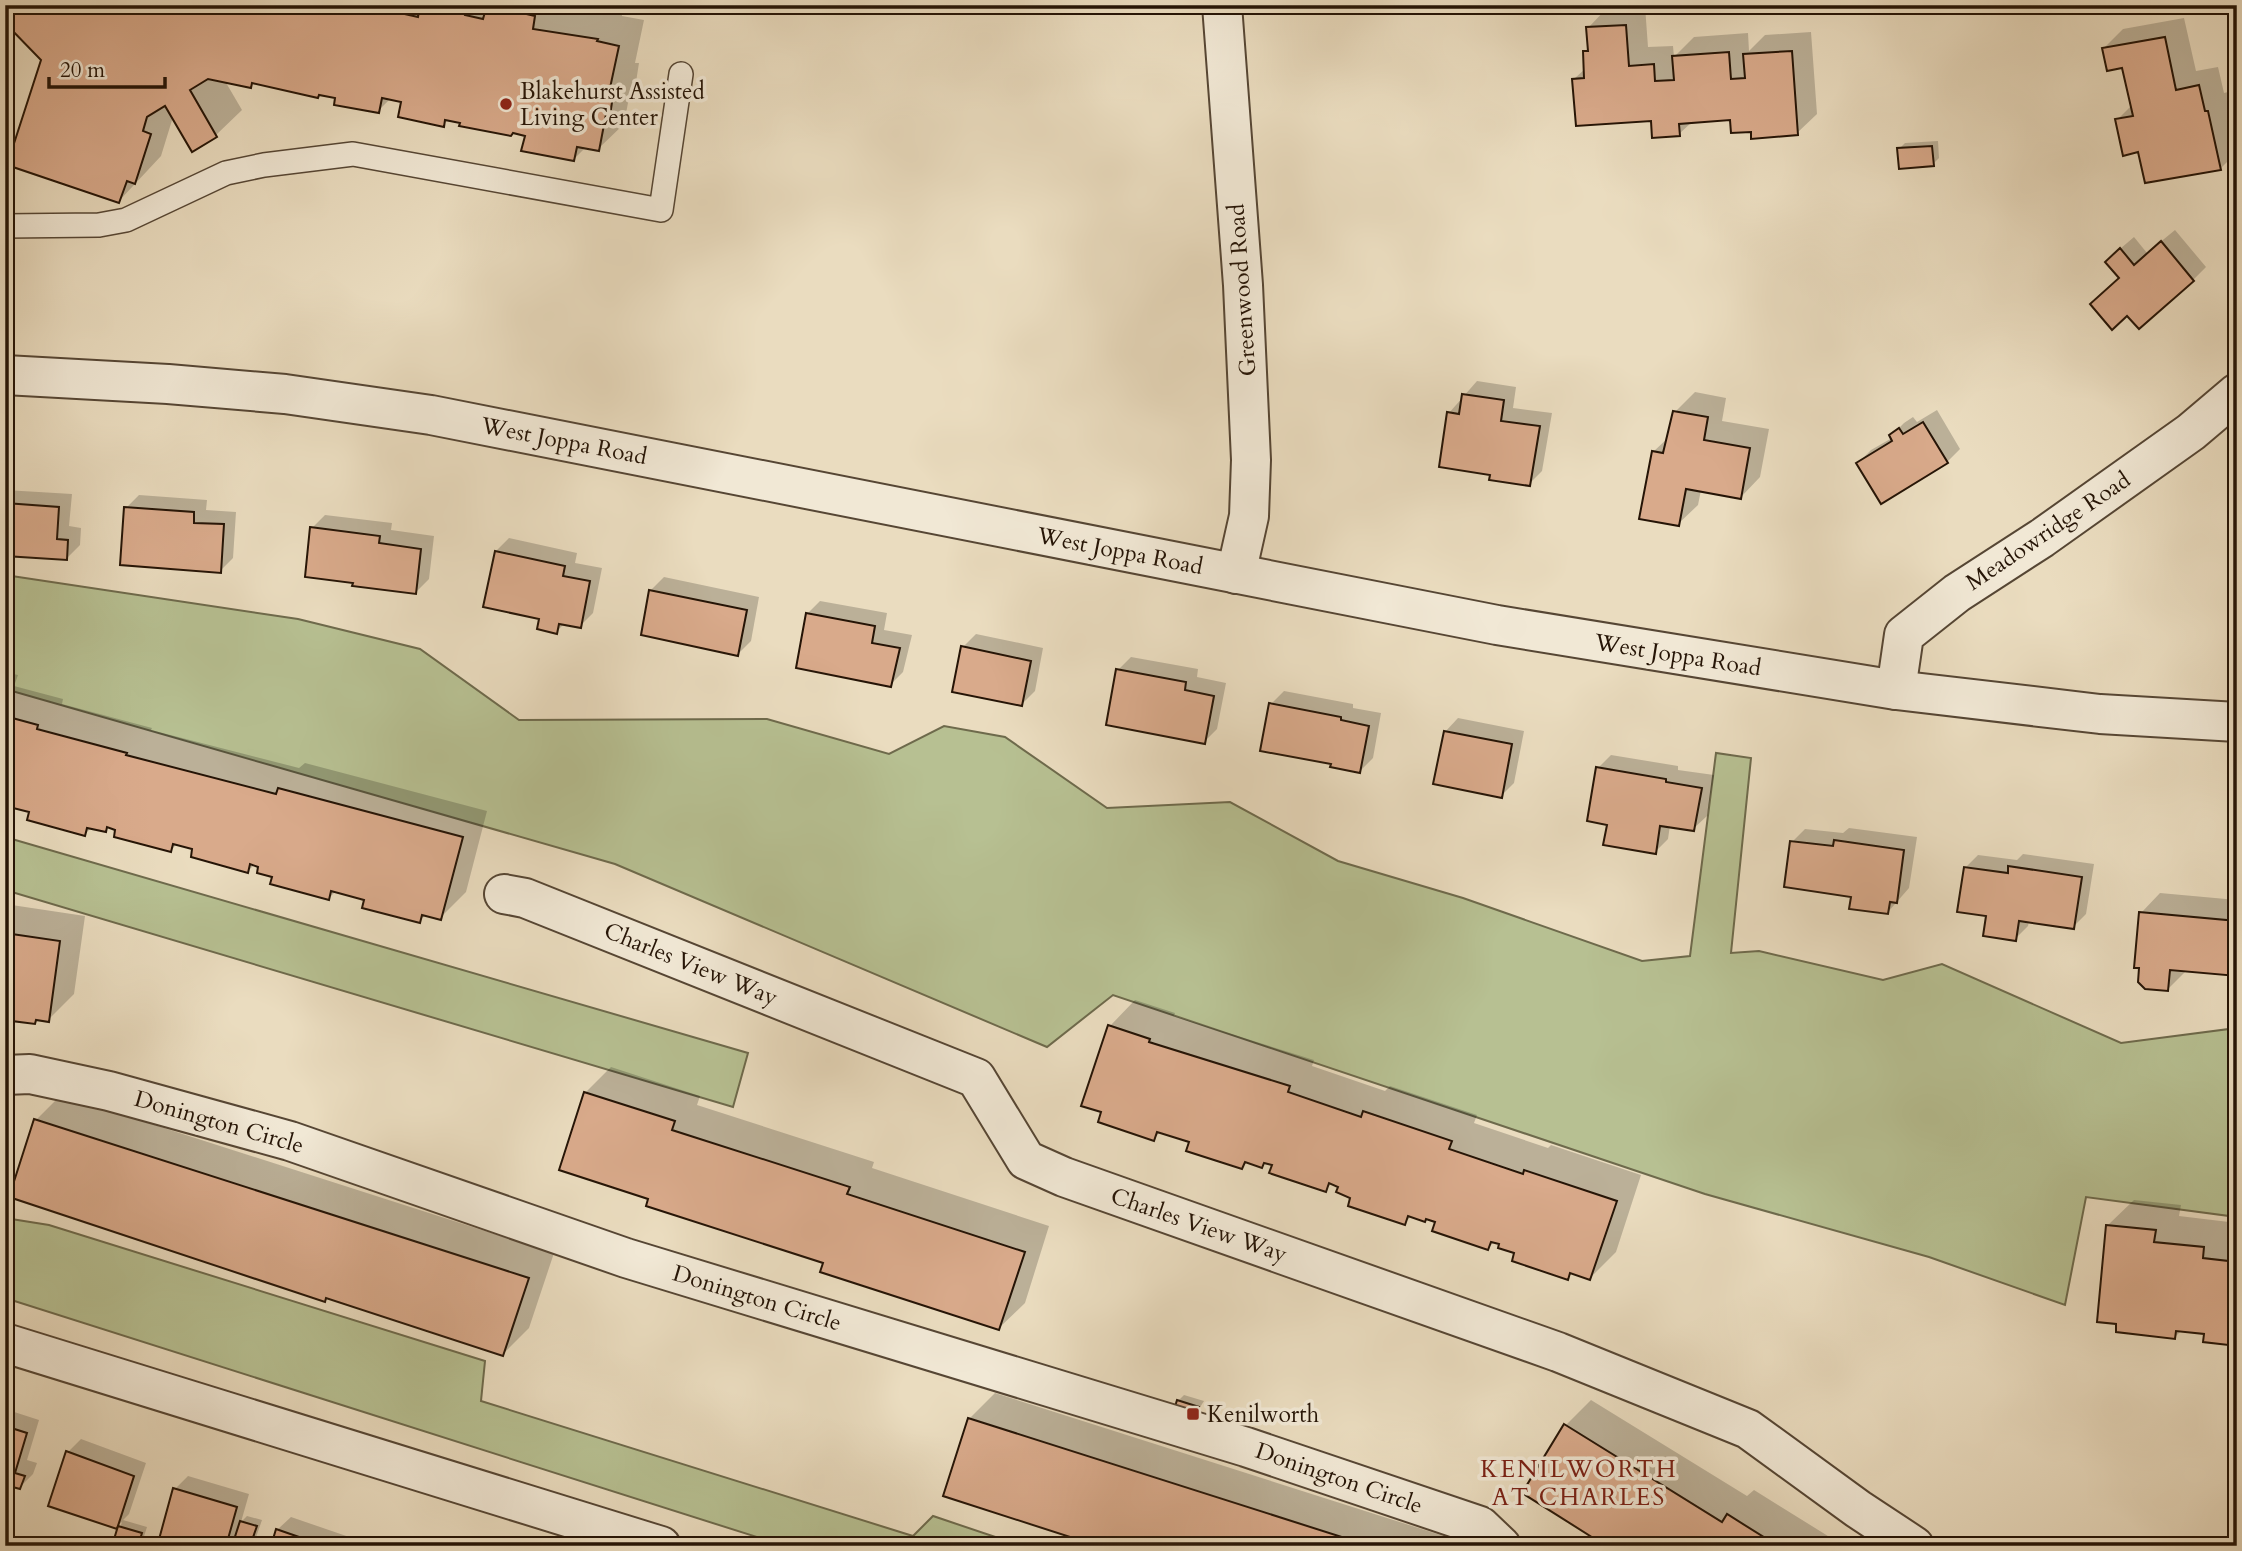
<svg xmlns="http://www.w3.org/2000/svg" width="2242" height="1551" font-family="Cardo,serif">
  <rect width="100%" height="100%" fill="#eadcbf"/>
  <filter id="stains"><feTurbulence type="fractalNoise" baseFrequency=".00286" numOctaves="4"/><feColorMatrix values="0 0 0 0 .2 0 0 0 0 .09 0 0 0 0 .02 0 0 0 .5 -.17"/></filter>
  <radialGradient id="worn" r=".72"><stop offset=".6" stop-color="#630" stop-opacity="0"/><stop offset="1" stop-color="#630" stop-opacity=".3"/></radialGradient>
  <g fill="#b7c092" stroke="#6e6a4c" stroke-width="2">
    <polygon points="5,575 298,619 420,649 519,720 767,719 889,754 944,726 1005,737 1107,808 1230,802 1338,861 1463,898 1642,961 1690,956 1716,753 1751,758 1731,953 1759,951 1883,980 1942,964 2121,1043 2237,1028 2237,1217 2086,1197 2065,1305 1929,1257 1705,1194 1113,995 1047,1047 615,864 5,689"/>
    <polygon points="5,837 748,1053 733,1107 5,890"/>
    <polygon points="5,1218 49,1225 485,1361 481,1401 913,1536 933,1516 1022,1546 785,1546 5,1298"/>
  </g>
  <g fill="#0003">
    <polygon points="5,5 568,5 622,14 622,16 644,20 635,63 639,63 636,82 631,87 624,124 598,149 586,147 574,159 527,134 449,119 443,125 403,101 391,98 378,111 338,97 320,94 318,96 269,87 269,84 254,82 250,86 225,81 242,110 216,135 192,150 173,117 161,156 119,201 43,60"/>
    <polygon points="1645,6 1648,47 1673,46 1674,57 1694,37 1748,33 1749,51 1765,35 1811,32 1817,114 1797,133 1752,130 1732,119 1692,122 1679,134 1574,79 1586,68 1585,52 1589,47 1588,28 1607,8"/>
    <polygon points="2184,18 2196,71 2218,67 2224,93 2228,92 2237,136 2237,152 2220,169 2140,150 2117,120 2132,105 2124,65 2104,48 2123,29"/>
    <polygon points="5,37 12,44 10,55 5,60"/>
    <polygon points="1938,141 1939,158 1933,164 1899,149 1905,143"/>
    <polygon points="2175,230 2206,267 2193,280 2128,313 2121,277 2120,249 2134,237 2147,253"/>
    <polygon points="1477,381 1516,387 1513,408 1552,413 1542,471 1529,484 1492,473 1449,413"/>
    <polygon points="1695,392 1726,398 1722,421 1769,429 1760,477 1741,497 1701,490 1698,505 1678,524 1653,452 1669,437 1675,412"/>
    <polygon points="1937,410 1960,449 1947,462 1882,502 1858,463 1871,450 1892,438 1891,436 1904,423 1913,417 1917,422"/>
    <polygon points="5,490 72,494 69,526 81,528 80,545 67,558 5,554"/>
    <polygon points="139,495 207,500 206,510 236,512 233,558 220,571 126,508"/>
    <polygon points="325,515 392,523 391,530 434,536 429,579 416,592 312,528"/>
    <polygon points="509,538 577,553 575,563 602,568 593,613 580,626 564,624 556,632 541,617 496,551"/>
    <polygon points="664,577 759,597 751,641 738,654 651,590"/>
    <polygon points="820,601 887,613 884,630 912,635 903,672 890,685 807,614"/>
    <polygon points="976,634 1043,648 1035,691 1022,704 963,647"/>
    <polygon points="1131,657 1198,669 1197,677 1226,683 1217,729 1204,742 1118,670"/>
    <polygon points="5,672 18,675 14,686 63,699 62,704 152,728 151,730 299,768 305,763 487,811 466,892 440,918 426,915 419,921 366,898 336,891 329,898 274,876 255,864 248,871 194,848 177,844 170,851 109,826 105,830 92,827 85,834 31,811 5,804"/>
    <polygon points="1284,691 1353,704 1353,708 1381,713 1373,758 1360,771 1333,763 1271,704"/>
    <polygon points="1458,718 1524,731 1514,783 1501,796 1445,732"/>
    <polygon points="1611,755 1678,766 1678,770 1714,775 1707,816 1693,829 1670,825 1668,839 1655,852 1609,823 1598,768"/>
    <polygon points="1849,828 1917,837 1909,888 1888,912 1853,895 1792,842 1805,829 1843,833"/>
    <polygon points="2023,854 2094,864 2086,914 2073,927 2029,921 2028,926 2015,939 1988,915 1965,868 1978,855 2017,860"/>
    <polygon points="2160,893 2237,900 2237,974 2187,970 2168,989 2141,913"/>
    <polygon points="5,904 85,916 74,994 48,1020 38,1019 35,1023 5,1015"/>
    <polygon points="1135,1000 1175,1013 1174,1016 1314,1060 1312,1066 1385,1091 1390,1086 1477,1115 1474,1123 1548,1148 1551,1145 1641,1175 1616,1252 1590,1278 1573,1272 1567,1278 1501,1243 1495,1241 1488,1248 1437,1221 1412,1216 1404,1223 1352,1197 1340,1186 1332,1183 1325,1190 1265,1162 1261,1166 1248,1161 1242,1167 1192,1141 1161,1131 1154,1139 1103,1111 1110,1026"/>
    <polygon points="611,1067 700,1096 697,1105 874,1162 872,1168 1049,1226 1025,1303 999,1328 825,1262 585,1093"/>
    <polygon points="61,1095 554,1253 529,1328 503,1354 327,1297 325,1300 36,1120"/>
    <polygon points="2134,1200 2181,1205 2179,1216 2229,1222 2227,1233 2237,1234 2237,1344 2206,1332 2183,1329 2175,1337 2108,1225"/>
    <polygon points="995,1393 1475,1546 1104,1546 969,1419"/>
    <polygon points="1184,1395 1204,1401 1195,1415 1178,1401"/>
    <polygon points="1591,1400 1747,1496 1754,1490 1844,1546 1609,1546 1566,1425"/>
    <polygon points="5,1409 39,1420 27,1460 37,1463 33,1474 20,1487 5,1483"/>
    <polygon points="81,1439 146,1463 129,1514 123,1520 147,1527 141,1546 114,1546 122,1522 116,1527 68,1452"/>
    <polygon points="188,1476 249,1494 241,1522 247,1516 262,1520 253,1546 173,1546 175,1489"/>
    <polygon points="291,1517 358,1540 356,1546 272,1546 277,1530"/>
  </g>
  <g fill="#d9aa8b" stroke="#251406" stroke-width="2">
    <polygon points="5,5 401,5 400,13 418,17 420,5 445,5 466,10 465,15 483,19 487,5 535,16 533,29 598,39 597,41 619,46 610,88 614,89 611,109 607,109 599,151 577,147 574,161 521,151 525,136 513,133 511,136 459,126 460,123 445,120 444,127 398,117 401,102 382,98 379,113 334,105 335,98 319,95 318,98 252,83 251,88 208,79 190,90 217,137 192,152 165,106 147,117 143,131 151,134 135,184 127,181 119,203 7,165 41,60 5,23"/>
    <polygon points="1626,25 1629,66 1654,64 1655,81 1674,80 1672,56 1729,52 1731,79 1745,78 1743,54 1792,51 1798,135 1751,139 1751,132 1731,133 1730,120 1679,124 1680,136 1652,138 1651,121 1576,126 1572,79 1584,78 1583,51 1588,51 1586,27"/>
    <polygon points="2165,37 2176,90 2199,85 2205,111 2208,111 2221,170 2145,183 2138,152 2123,156 2115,119 2133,116 2122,68 2107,71 2102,48"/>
    <polygon points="1932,146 1934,166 1899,169 1897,148"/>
    <polygon points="2161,241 2194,281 2139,329 2127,316 2112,330 2090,304 2119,278 2105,262 2120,248 2134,265"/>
    <polygon points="1462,394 1504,400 1501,421 1540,426 1530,486 1489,480 1490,475 1439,467 1447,412 1459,414"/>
    <polygon points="1673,411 1708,417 1704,440 1750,448 1741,499 1686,489 1679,526 1639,519 1652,451 1663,453"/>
    <polygon points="1923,422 1948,463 1881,504 1856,463 1892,441 1889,435 1899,428 1903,434"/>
    <polygon points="5,503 59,507 57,539 68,540 67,560 5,556"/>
    <polygon points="124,507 194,512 194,523 224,524 221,573 120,565"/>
    <polygon points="310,527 380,536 379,543 421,549 416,594 352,586 353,583 305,577"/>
    <polygon points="495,551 565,566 563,576 590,581 581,628 559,624 557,634 537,629 539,619 483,607"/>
    <polygon points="649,590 747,610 738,656 641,635"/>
    <polygon points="806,613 875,626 872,643 900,648 891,687 796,668"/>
    <polygon points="961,646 1031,661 1022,706 952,692"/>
    <polygon points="1116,669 1186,682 1185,690 1214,696 1205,744 1106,725"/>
    <polygon points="1269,703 1341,717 1341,720 1369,726 1360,773 1330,767 1331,764 1260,751"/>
    <polygon points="5,716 38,725 37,729 127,753 126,755 276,794 278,788 463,837 441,920 422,915 420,923 362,908 364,900 331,891 329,900 270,884 272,877 257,873 258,867 250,864 248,873 191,857 192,849 173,844 171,852 114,837 115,830 107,827 106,832 87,828 85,836 27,820 29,812 5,806"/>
    <polygon points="1444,731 1512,744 1502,798 1433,784"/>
    <polygon points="1596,767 1666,779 1666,782 1702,788 1694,831 1660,826 1656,854 1603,845 1607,825 1587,821"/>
    <polygon points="1834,840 1904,850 1897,903 1890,902 1888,914 1849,909 1851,897 1784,887 1790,841 1833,846"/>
    <polygon points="2008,866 2082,877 2074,929 2019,921 2016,941 1983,936 1986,916 1957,912 1964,867 2008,873"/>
    <polygon points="2139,912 2237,921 2237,976 2170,970 2168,991 2145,989 2138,982 2139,968 2134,968"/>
    <polygon points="5,933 60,941 49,1022 36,1020 35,1024 12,1021 12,1017 5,1016"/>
    <polygon points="1108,1025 1150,1039 1149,1042 1290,1086 1288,1092 1361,1117 1363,1111 1452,1141 1449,1149 1523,1174 1524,1170 1617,1201 1590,1280 1570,1273 1568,1280 1512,1261 1514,1253 1498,1248 1499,1244 1491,1242 1488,1250 1432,1231 1435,1222 1426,1219 1425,1222 1408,1216 1405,1225 1348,1206 1350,1198 1336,1192 1338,1187 1329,1183 1326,1192 1269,1173 1272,1165 1264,1163 1262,1168 1245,1162 1242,1169 1186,1151 1189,1142 1157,1132 1154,1141 1098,1122 1101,1112 1081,1106"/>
    <polygon points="584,1092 675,1121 672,1130 850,1187 847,1194 1025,1252 999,1330 820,1272 823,1263 646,1206 648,1199 559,1170"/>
    <polygon points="34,1119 529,1278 503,1356 326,1298 325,1302 9,1197"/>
    <polygon points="2106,1225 2156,1230 2154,1242 2204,1247 2203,1258 2237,1262 2237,1346 2203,1342 2204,1334 2176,1331 2175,1339 2116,1332 2116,1324 2097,1322"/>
    <polygon points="1177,1400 1199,1407 1196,1417 1174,1410"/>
    <polygon points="968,1418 1370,1546 1098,1546 943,1496"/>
    <polygon points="1564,1424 1722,1522 1727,1514 1778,1546 1606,1546 1522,1493"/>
    <polygon points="5,1426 27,1433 15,1473 25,1476 20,1489 5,1485"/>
    <polygon points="66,1451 134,1476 117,1529 48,1506"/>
    <polygon points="173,1488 237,1507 226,1546 167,1546 158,1543"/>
    <polygon points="240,1521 257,1526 250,1546 232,1546"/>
    <polygon points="118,1526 142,1533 138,1546 112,1546"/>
    <polygon points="276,1529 325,1546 271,1546"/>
  </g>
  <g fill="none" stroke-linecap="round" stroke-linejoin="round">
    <defs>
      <polyline id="service" points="5,226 99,225 126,220 226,173 264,165 353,154 661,210 681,74"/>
      <g id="minor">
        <polyline points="1222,5 1243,285 1251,460 1249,516 1236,574"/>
        <polyline points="1896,690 1904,635 1957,593 2042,538 2191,432 2237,393"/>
        <polyline points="504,894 525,898 976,1078 1026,1160 1064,1177 1558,1352 1748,1429 1858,1509 1914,1546"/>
        <polyline points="5,1075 30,1074 109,1091 290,1141 626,1258 1246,1447 1480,1526 1501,1546"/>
        <polyline points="5,1343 661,1546"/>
      </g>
      <polyline id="tertiary" points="5,375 168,384 285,394 431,415 1497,625 1896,690 2100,714 2237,722"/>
    </defs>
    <use href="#service" stroke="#564634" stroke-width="26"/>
    <use href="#minor" stroke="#564634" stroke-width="42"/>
    <use href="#tertiary" stroke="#564634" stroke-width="42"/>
    <use href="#service" stroke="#f1e8d5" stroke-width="23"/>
    <use href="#minor" stroke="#f1e8d5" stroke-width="38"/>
    <use href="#tertiary" stroke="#f1e8d5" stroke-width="38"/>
  </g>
  <g fill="#8f2418" stroke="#f1e8d5" stroke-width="2.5">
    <circle cx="506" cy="104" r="7"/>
    <rect x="1186" y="1407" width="14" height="14" rx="3.5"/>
  </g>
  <g text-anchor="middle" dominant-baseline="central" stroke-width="7" stroke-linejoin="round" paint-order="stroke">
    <g font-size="23" fill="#251406" stroke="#f1e8d5" text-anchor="start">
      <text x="520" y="91">Blakehurst Assisted<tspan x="520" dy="26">Living Center</tspan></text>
      <text x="1207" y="1414">Kenilworth</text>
    </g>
    <g font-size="23" fill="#251406" stroke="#f1e8d5">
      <text transform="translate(1242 290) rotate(-94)">Greenwood Road</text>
      <text transform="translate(564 441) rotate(11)">West Joppa Road</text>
      <text transform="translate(2048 531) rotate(-34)">Meadowridge Road</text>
      <text transform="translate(1120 551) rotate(11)">West Joppa Road</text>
      <text transform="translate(1678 655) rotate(9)">West Joppa Road</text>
      <text transform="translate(691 964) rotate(22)">Charles View Way</text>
      <text transform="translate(219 1122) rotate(16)">Donington Circle</text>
      <text transform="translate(1199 1225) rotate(19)">Charles View Way</text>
      <text transform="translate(757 1298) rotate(17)">Donington Circle</text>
      <text transform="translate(1339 1478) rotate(19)">Donington Circle</text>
    </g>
    <g font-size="24" letter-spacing="2" fill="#7a1f14" stroke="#f1e8d5">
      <text x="1579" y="1469">KENILWORTH<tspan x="1579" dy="28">AT CHARLES</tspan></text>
    </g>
  </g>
  <rect width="2242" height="1551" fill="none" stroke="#eadcbf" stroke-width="28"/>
  <rect x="7" y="7" width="2228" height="1537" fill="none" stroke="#251406" stroke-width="3.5"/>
  <rect x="14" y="14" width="2214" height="1523" fill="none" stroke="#251406" stroke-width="2"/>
  <path d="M49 77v10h116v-10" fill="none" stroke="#251406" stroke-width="3.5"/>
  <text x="60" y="77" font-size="21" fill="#251406" stroke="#f1e8d5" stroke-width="5" paint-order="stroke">20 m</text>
  <rect width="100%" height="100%" filter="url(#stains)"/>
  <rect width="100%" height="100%" fill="url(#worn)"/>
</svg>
